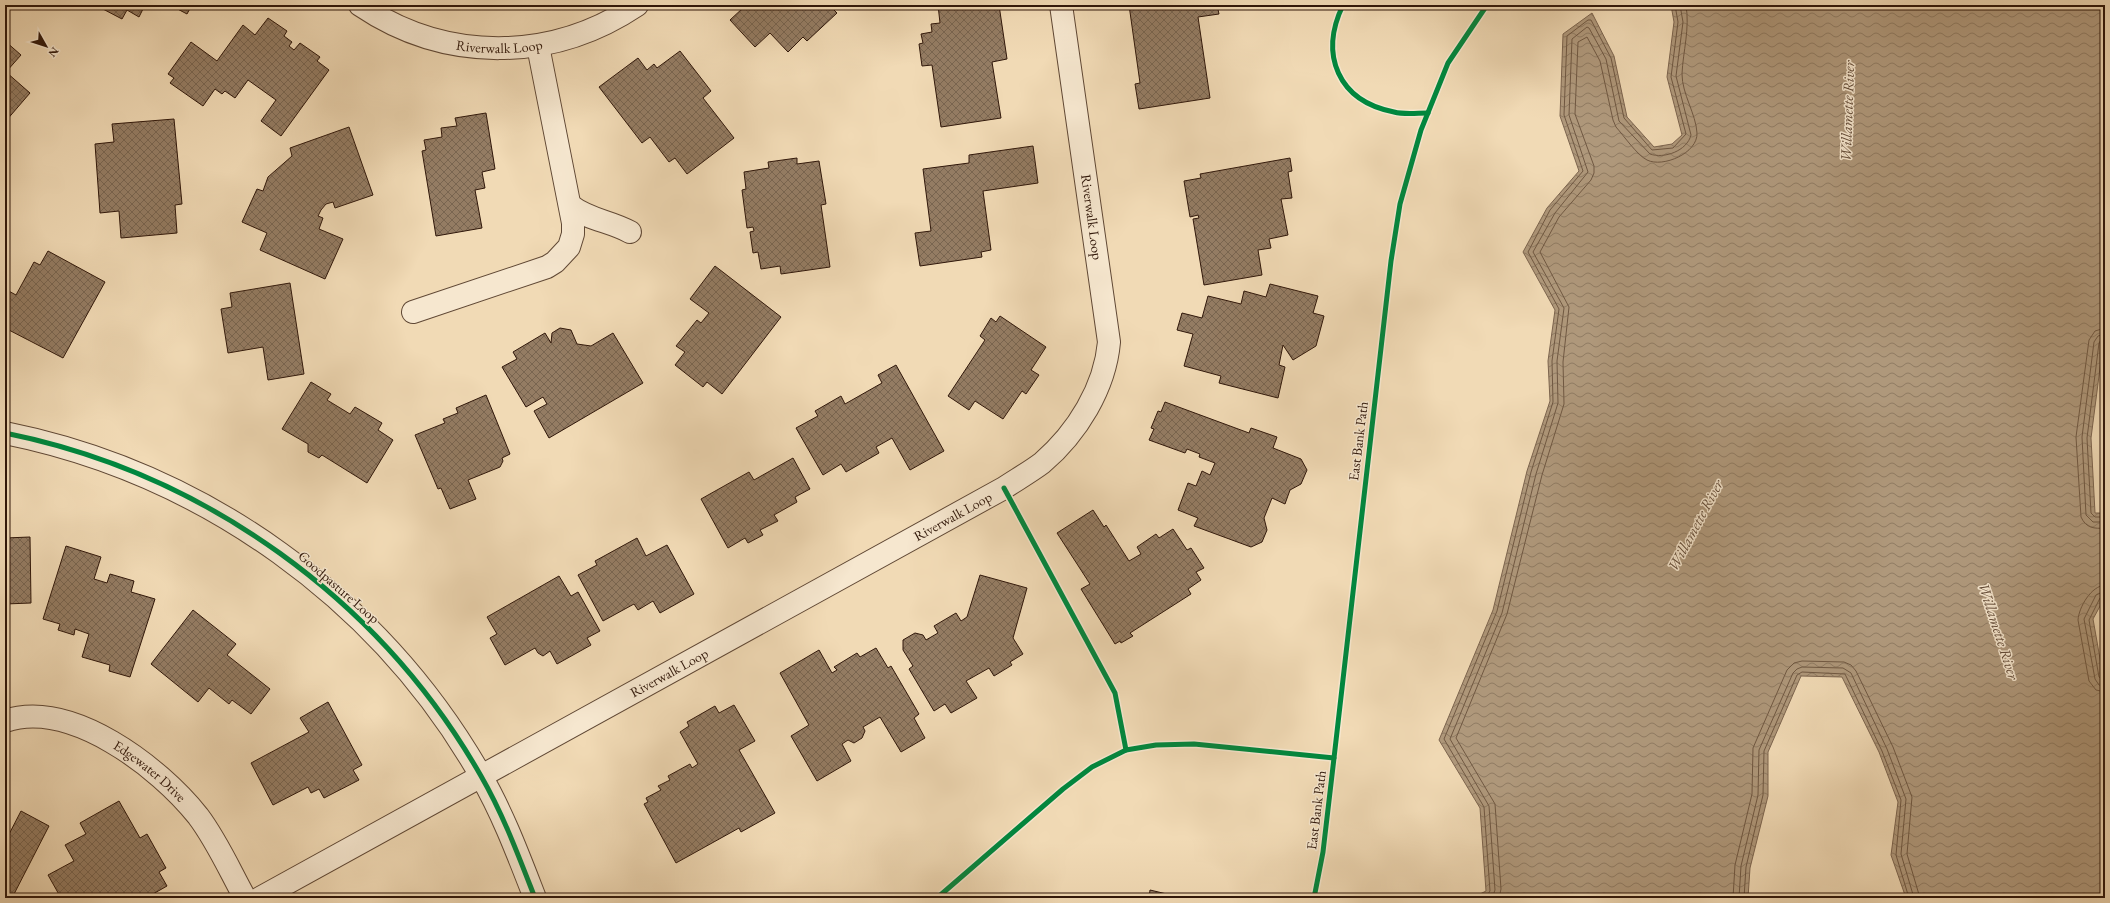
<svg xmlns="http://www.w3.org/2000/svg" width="2110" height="903" font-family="'EB Garamond',serif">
  <defs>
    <pattern id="water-waves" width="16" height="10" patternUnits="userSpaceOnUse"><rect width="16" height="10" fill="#af987b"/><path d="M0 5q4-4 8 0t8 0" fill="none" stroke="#8f7b63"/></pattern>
    <pattern id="building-cross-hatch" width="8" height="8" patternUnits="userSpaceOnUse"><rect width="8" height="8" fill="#947c63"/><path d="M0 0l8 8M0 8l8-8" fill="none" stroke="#796550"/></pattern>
  </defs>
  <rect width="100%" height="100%" fill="#f1dab5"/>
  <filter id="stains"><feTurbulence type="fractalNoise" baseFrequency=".005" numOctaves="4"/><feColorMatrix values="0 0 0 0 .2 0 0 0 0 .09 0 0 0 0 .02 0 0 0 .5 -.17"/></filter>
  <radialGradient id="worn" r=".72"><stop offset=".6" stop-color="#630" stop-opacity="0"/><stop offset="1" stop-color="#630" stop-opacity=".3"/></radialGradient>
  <polygon fill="url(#water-waves)" stroke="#7c644e" points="1671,5 2105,5 2105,329 2091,438 2095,513 2105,513 2105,597 2093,619 2105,687 2105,898 1906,898 1891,855 1898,802 1879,752 1842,677 1801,676 1768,752 1768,796 1750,868 1748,898 1472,898 1486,891 1480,808 1439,740 1493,610 1527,471 1550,401 1548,361 1555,310 1523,252 1547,208 1579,171 1560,116 1563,34 1592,13 1614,56 1627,117 1654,147 1672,144 1682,135 1667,77 1674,22"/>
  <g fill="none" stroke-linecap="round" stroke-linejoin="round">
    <g stroke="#705842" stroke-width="1">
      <path d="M2105,328L2095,331L2089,340L2076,437L2081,517C2086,528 2094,529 2105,528"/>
      <polyline points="2105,334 2098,336 2094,342 2082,437 2086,515 2093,522 2105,522"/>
      <polyline points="2105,339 2101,340 2099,343 2087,438 2091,513 2095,517 2105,517"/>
      <path d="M2105,585C2091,586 2079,607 2078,620L2089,681L2096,690L2105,692"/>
      <polyline points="2105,591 2096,595 2084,619 2095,679 2099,685 2105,686"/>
      <polyline points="2105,596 2100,598 2089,620 2099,677 2105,681"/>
      <polyline points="1481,898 1488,894 1490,891 1484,807 1444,739 1497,611 1531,472 1553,402 1552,361 1559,309 1528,252 1550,210 1583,171 1564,115 1567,36 1588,20 1591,20 1611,58 1624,118 1652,150 1673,148 1686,134 1671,77 1678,22 1675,5"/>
      <path d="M1492,898L1495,890L1489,806L1450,739L1502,613L1536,474L1558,403L1557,361L1564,308L1533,252L1555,213L1588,172L1569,115L1572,39L1587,27L1589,28L1606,59L1619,121L1650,154C1664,159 1687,151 1691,135L1676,76L1683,22L1680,5"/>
      <path d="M1499,898L1501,889L1495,804L1456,738L1507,614L1542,475L1564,404L1563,362L1569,307L1540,252L1559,217L1591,180L1594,173V166L1575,114L1578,42L1587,37L1600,61L1613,120L1616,127C1624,136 1637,155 1647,160C1663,168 1698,153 1697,133C1696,114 1682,94 1682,74C1683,51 1690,29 1686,5"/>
      <polyline points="1733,898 1735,865 1752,794 1753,748 1787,670 1794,663 1802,661 1844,662 1851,665 1856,671 1893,747 1912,797 1907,854 1920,898"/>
      <polyline points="1739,898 1741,866 1758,795 1759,750 1793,673 1797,669 1802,667 1843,668 1851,673 1887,749 1906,799 1901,854 1914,898"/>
      <polyline points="1744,898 1746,867 1763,795 1764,751 1797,675 1802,672 1845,674 1882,751 1901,800 1896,855 1909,898"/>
    </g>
  </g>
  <g fill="url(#building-cross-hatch)" stroke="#30170a">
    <polygon points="102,5 145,5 139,17 127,10 122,19 101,8"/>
    <polygon points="170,5 192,5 187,14"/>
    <polygon points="742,5 833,5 831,7 837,13 807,41 803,37 788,52 770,33 755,47 730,20 744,7"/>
    <polygon points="938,5 999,5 1007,59 992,62 1001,118 941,127 932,65 922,66 919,44 923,43 921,34 932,32 931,24 940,23"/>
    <polygon points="1129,5 1217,5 1219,14 1198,17 1210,98 1139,109 1135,84 1140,83"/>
    <polygon points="268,18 287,31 284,36 292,42 289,46 294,50 300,43 320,57 317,61 329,70 281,136 261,121 276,100 248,80 235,98 225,91 222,94 215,89 203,106 170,83 174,78 168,74 191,42 217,61 243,25 255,35"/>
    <polygon points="5,41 21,55 6,72 30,93 5,122"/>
    <polygon points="680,51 711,91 703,98 734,138 687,174 675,158 669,162 650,137 642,143 599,87 638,58 647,70 654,64 657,68"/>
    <polygon points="486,113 495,169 482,172 485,188 475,190 482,228 436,236 422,151 426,150 424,140 442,137 441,128 457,126 455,118"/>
    <polygon points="174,119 182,204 175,205 177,233 121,238 119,211 100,213 95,144 114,142 112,124"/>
    <polygon points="349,127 373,195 335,208 333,202 326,204 321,210 318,216 323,218 319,229 343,239 325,279 260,250 267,233 242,222 257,189 263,191 268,177 292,156 290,148"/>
    <polygon points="1033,146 1038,183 983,191 991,250 981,252 982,257 920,266 915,233 931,231 923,169 969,163 969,155"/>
    <polygon points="797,158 797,164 819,161 826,204 821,205 830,267 781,274 780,266 761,269 758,252 753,253 750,232 754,231 753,227 747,228 742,190 746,189 744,172 769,168 768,162"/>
    <polygon points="1290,158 1292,171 1288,172 1292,198 1281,199 1288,235 1269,239 1271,248 1258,250 1262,275 1204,285 1193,219 1199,218 1198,215 1190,217 1184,181 1201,178 1200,174"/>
    <polygon points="48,251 105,282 63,358 5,328 5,289 16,295 34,262 40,265"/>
    <polygon points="715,266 781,317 722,394 707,382 703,387 675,365 685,352 676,346 697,320 701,323 709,313 690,299"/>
    <polygon points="290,283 304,374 268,380 263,347 228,353 221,309 232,307 230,293"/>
    <polygon points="1270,284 1318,296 1313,313 1324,316 1316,346 1293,360 1283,345 1279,365 1285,367 1278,398 1219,383 1221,376 1184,366 1193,334 1177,330 1182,313 1202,318 1208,296 1241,304 1244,291 1266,297"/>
    <polygon points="1000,316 1046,347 1031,370 1039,375 1026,394 1022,391 1003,419 975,401 969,410 948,396 985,340 980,336 991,318 996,322"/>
    <polygon points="560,328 571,330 577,344 591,346 613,333 643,383 549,438 534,411 547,404 543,397 526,407 502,367 517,359 513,352 545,333 551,343 552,333"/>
    <polygon points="896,365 944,451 910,470 892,438 876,447 879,453 846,472 841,464 823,475 796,428 818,416 815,411 841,396 845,404 882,383 878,375"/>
    <polygon points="311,382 331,394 327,400 350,414 355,407 382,423 378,430 393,440 367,483 322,455 319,458 308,452 308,444 282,429"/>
    <polygon points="486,395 510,454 502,458 503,461 500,467 468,480 476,499 450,509 441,488 438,489 415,435 445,423 443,419 458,413 456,408"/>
    <polygon points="1165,402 1249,433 1251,428 1277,437 1273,448 1301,459 1307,470 1301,484 1290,490 1285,504 1272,498 1264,518 1267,530 1262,542 1251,547 1194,526 1198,518 1178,510 1188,483 1196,486 1202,471 1210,475 1215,463 1199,457 1200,454 1187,449 1185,453 1149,440 1154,429 1151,428 1158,411 1161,412"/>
    <polygon points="793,458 810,489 795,497 797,502 774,515 778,521 760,530 763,535 748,543 745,538 728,548 701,499 749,472 754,480"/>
    <polygon points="1093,510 1104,527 1106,525 1129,561 1141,554 1137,547 1156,534 1159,538 1173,529 1187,550 1191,548 1204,568 1196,572 1201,580 1188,589 1191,594 1130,633 1133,636 1121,643 1120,641 1115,644 1081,589 1090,584 1057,533"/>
    <polygon points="30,537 31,603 5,604 5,538"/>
    <polygon points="637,538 646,556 667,545 694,594 660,613 653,601 638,610 634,604 603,621 578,575 597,565 595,561"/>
    <polygon points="66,546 101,557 94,579 107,583 110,574 134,581 131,592 155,599 130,677 109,671 110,665 82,657 89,634 75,629 74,635 58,630 60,624 43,619"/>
    <polygon points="980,575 1027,588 1013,638 1023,654 1010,662 1012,665 994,676 989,668 966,681 977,698 951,713 945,704 934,711 909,669 913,666 903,650 903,640 915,633 923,635 926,640 938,633 934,626 956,613 961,621 967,617"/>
    <polygon points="559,576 571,596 578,592 600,631 587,638 591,645 557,664 550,651 543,656 538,653 535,648 505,665 490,638 497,634 487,617"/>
    <polygon points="193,610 236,644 227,655 270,689 251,714 232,700 229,704 209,688 198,702 151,664"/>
    <polygon points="876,648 888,668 891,666 919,714 914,718 925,738 901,752 880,717 863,727 865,731 862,738 854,743 848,740 842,744 851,761 817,781 791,736 809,725 780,673 819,650 832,673 837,670 834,667 857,653 860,657"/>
    <polygon points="328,702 362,765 353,770 359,780 324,798 319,789 311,793 308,787 273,805 251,763 309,732 300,718"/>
    <polygon points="734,705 755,741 739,750 775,813 741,832 739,828 676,863 644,804 648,802 646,798 661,790 658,786 670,780 668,776 690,764 692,768 698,764 680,732 689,726 687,722 715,706 719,713"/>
    <polygon points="119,801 140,838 147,834 166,868 159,872 167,886 146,898 139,898 137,895 131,898 61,898 48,875 74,861 65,845 86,834 80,823"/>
    <polygon points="21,811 49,826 12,898 5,898 5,842"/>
    <polygon points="1150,890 1171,895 1171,898 1149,898"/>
  </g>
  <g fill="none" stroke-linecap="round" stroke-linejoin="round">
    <defs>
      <g id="minor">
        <path id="s1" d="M360,5C446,63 552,62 637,5"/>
        <path d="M571,206C589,220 610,221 630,232"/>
        <polyline points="413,312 547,267 555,262 569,247 573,234 573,223 538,46"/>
        <path id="s2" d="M5,721C71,699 159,767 198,816C217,841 230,871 245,898"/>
        <path id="s3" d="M260,898L1004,488C1016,480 1030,472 1042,463C1077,433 1105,388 1109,342L1061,5"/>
      </g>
      <path id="tertiary" d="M5,433C204,473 380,599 481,776C503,814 519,857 535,898"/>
    </defs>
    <use href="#minor" stroke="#604835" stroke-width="24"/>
    <use href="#tertiary" stroke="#604835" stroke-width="24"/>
    <use href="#minor" stroke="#f6e7cf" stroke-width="22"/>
    <use href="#tertiary" stroke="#f6e7cf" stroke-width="22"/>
    <defs>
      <g id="cycleway">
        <path d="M1343,5C1319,55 1338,101 1394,112C1405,115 1417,113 1428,113"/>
        <path d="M5,433C204,473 380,599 481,776C503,814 519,857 535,898"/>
        <polyline points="1004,488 1115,693 1126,750"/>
        <polyline points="937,898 1063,789 1092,767 1126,750 1156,745 1194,744 1334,758"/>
        <polyline points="1314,898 1323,852 1334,758 1391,261 1400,204 1421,130 1448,63 1487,5"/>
      </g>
    </defs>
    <use href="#cycleway" stroke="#f6e7cf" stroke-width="8"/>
    <use href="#cycleway" stroke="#00873e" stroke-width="5"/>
  </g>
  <g text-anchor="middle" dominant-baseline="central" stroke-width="3" stroke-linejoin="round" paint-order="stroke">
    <g font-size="14" fill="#30170a" stroke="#f6e7cf">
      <text stroke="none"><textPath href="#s1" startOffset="148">Riverwalk Loop</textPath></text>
      <text transform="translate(1092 217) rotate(82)">Riverwalk Loop</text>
      <text transform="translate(1358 441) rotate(-83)">East Bank Path</text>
      <text stroke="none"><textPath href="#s3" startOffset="791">Riverwalk Loop</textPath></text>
      <text transform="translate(339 587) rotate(41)">Goodpasture Loop</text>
      <text stroke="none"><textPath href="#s3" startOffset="467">Riverwalk Loop</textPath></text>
      <text stroke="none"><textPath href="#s2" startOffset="160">Edgewater Drive</textPath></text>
      <text transform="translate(1316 810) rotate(-83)">East Bank Path</text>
    </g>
    <g font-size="15" font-style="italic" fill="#634b37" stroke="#f6e7cf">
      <text transform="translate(1847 111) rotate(-88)">Willamette River</text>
      <text transform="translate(1695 525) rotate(-62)">Willamette River</text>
      <text transform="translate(1999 631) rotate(72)">Willamette River</text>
    </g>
  </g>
  <rect width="2110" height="903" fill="none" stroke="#f1dab5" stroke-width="20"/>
  <rect x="6" y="6" width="2098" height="891" fill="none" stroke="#30170a" stroke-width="2"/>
  <rect x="10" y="10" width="2090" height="883" fill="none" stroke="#30170a"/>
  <g transform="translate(46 46) rotate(129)" stroke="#f6e7cf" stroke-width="3" paint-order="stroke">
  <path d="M0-3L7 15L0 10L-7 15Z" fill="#30170a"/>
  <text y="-6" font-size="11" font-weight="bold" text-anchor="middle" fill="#30170a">N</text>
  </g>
  <rect width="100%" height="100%" filter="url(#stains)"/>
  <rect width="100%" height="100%" fill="url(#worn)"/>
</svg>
